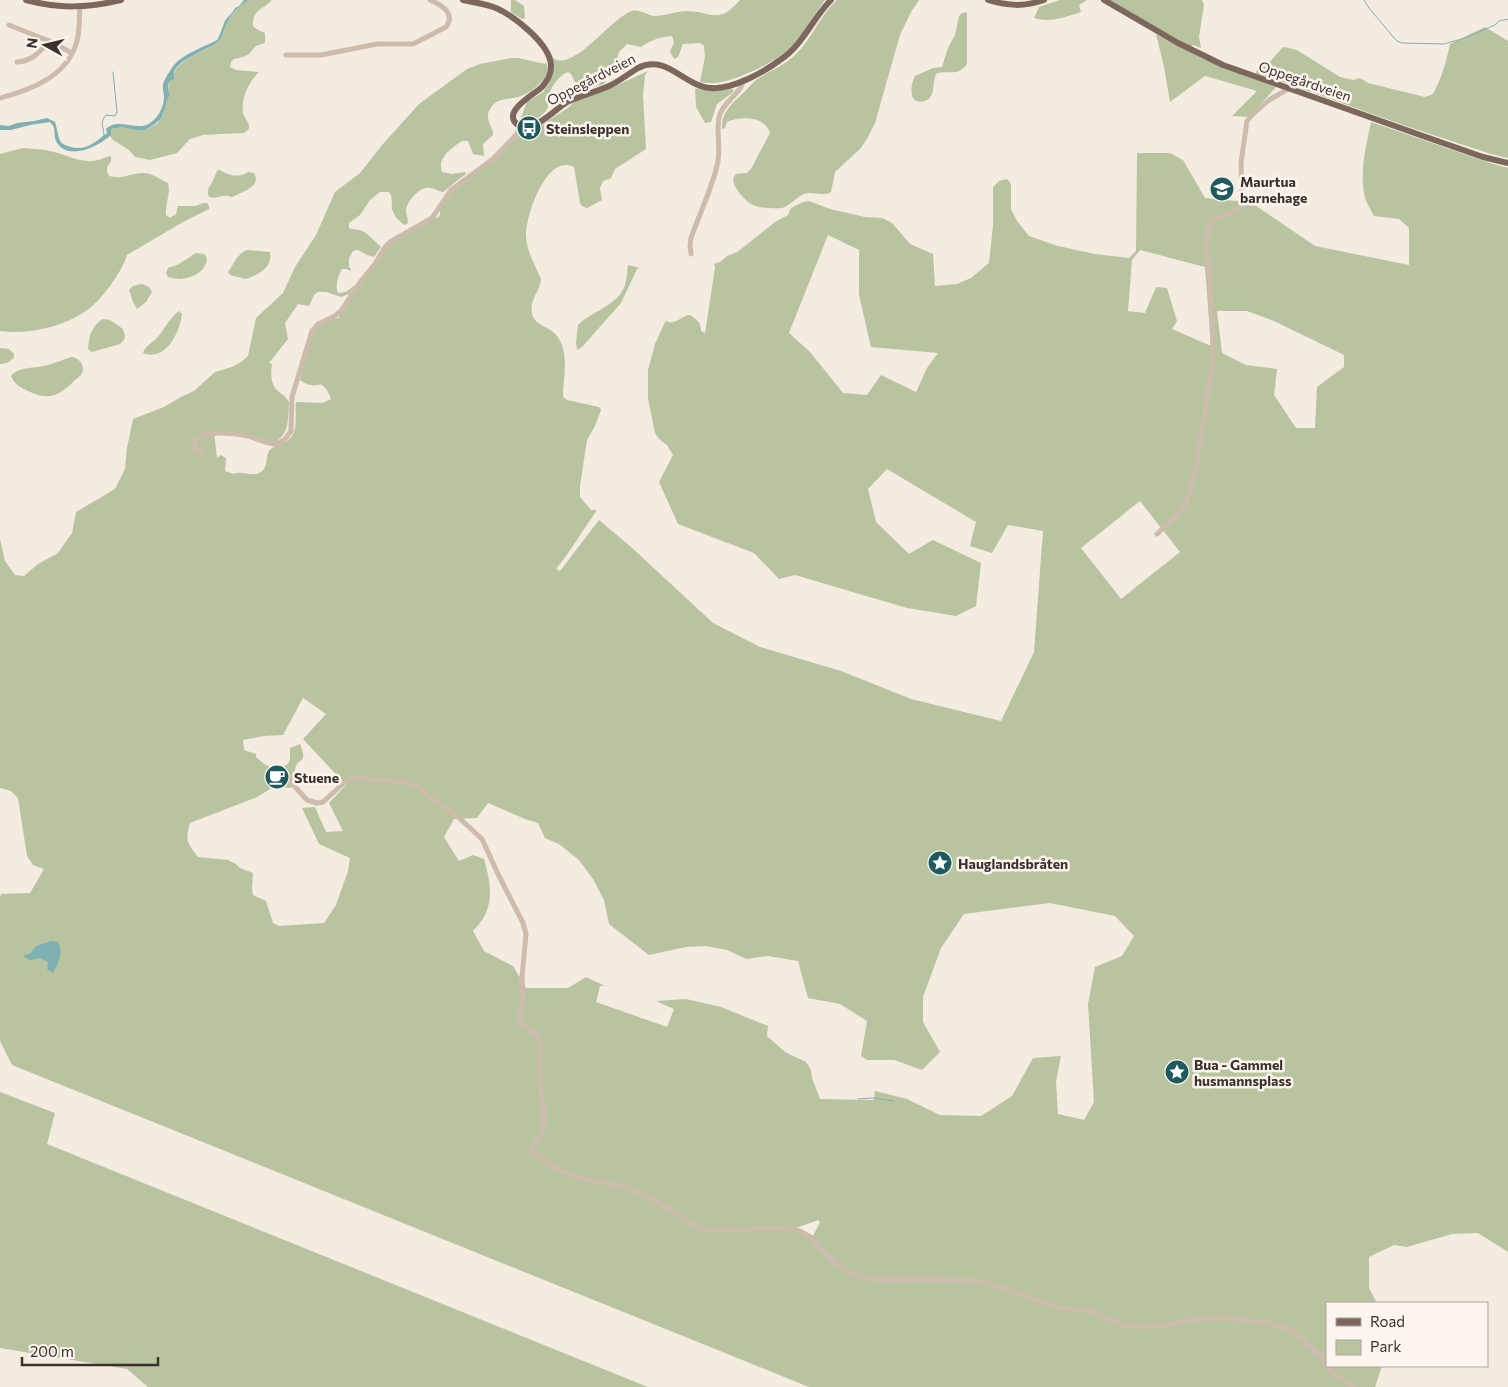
<svg xmlns="http://www.w3.org/2000/svg" width="1508" height="1387" font-family="Commissioner,sans-serif">
  <rect width="100%" height="100%" fill="#f4ebe1"/>
  <g fill="#b8c4a0" fill-rule="evenodd">
    <path d="M272,0C263,10 252,9 253,26L258,30L265,33V43L256,46L249,54L243,57L234,59L231,62L230,67L236,70L259,72C248,83 241,98 243,113C244,118 250,123 249,128C248,131 246,131 244,133L203,135L190,139L177,153L150,160L135,157L129,150L113,140L110,136L111,129L122,127L135,130H146L158,123L162,117L168,98L170,96L168,91L169,82C176,78 172,72 178,67C189,55 206,52 217,42C223,37 224,32 226,25C228,19 242,2 248,0C255,0 265,0 272,0Z"/>
    <polygon points="511,0 515,0 524,6 525,18 522,19 511,12"/>
    <path d="M740,0H825C812,17 802,38 785,52C772,62 757,70 741,76C728,81 715,85 700,82L705,57L704,46L700,43L683,44L678,57L674,59L670,52L674,42L672,36C660,37 651,40 641,47L627,44L619,52L615,65L604,84L586,89L578,88L571,74L568,72C561,74 553,84 550,92C549,97 550,102 548,107C545,116 531,122 523,124L520,120L527,102L543,92L549,83L554,68L553,58C573,73 613,16 632,11C639,9 647,15 654,16C664,16 674,12 685,11C713,11 717,26 740,0Z"/>
    <path d="M837,0H919L911,12L900,35L875,123L867,139L860,149L835,172L831,192C822,197 813,191 804,194C797,197 792,203 785,207C781,209 775,208 770,208C754,208 748,204 738,191C734,185 731,180 736,174L747,173L751,169L770,133C765,116 740,116 727,122L725,128L722,129C721,114 730,105 740,96C746,91 750,85 756,80C769,71 784,66 795,55C812,39 820,15 837,0Z"/>
    <path d="M1060,0H1087L1079,5L1081,12C1066,17 1050,23 1034,18L1039,7Z"/>
    <polygon points="1109,0 1202,0 1204,5 1199,37 1201,48 1193,45 1190,48"/>
    <path d="M967,12V64C958,77 950,70 937,73C931,81 937,97 925,101C908,106 910,85 915,76L933,68L942,67L948,48L955,35L959,16L962,13Z"/>
    <path d="M1485,27L1508,41V158L1491,154L1409,127L1274,79L1257,74L1256,72L1257,70L1269,63L1282,48L1284,47L1297,50L1340,77L1353,80L1360,78L1368,83L1425,97L1433,94C1442,77 1446,63 1450,44Z"/>
    <polygon points="1156,34 1201,58 1276,87 1249,117 1232,116 1257,91 1205,76 1170,102 1164,67"/>
    <path d="M511,58H518L545,64L546,62C553,76 533,92 521,96C512,100 499,97 492,106C482,119 493,124 493,135L483,144L484,156L473,154L468,141H462C452,148 437,157 442,172L452,174L465,172L466,173L465,175C456,180 451,187 443,192C438,191 431,187 427,188C418,188 406,203 406,211C406,215 408,219 408,223L405,225C400,222 395,217 393,212C390,205 394,199 389,192H380L370,200L360,215L349,223V228C353,230 358,229 362,231C366,232 378,244 381,247L374,257L367,255L358,250L353,251L349,258V267L351,269V271L346,269H342C338,275 335,286 338,293L346,292L355,285L349,294L341,297L326,292H318L314,295L309,306L298,304L285,323L288,339L269,363L272,364C271,372 270,383 277,390C282,394 285,396 289,402C288,418 290,432 276,442L214,432L217,458L221,455L226,458L225,471L233,474C241,470 251,477 259,473C270,468 264,457 270,450C273,446 282,444 287,441C300,432 294,415 296,402L322,403L331,399L327,390L321,384C313,387 307,385 300,380L314,329L333,319L339,318V315L389,245L435,217L437,218L440,215V210L450,194L497,157L523,131H528L535,129L568,108L576,100L609,89L648,71L645,75L643,96L646,149L615,169L611,178L603,181L600,188L602,200L587,208L582,206L580,203L574,167C546,153 526,216 526,235C526,250 535,265 541,279C540,292 529,300 532,313C534,326 550,326 557,336C570,353 563,378 563,397L567,400L599,407L601,410L595,426L587,440L580,486V497L591,510H597L566,556L556,569L560,571L599,520L630,546L713,623L760,647L841,671L911,699L1001,721L1034,652L1043,531L1008,525L992,553L970,546L976,522L887,469L868,489L876,522L909,554L933,540L981,563L976,606L956,616L907,608L795,575L779,579L754,553L678,524L659,482L673,455L667,445L660,440L655,433L648,399V370L655,344L665,322L666,321C676,326 680,316 690,315C697,320 701,322 701,331L705,333L715,268L714,264L720,262L727,256L737,252L745,246L775,222L788,215L791,208L803,202L809,201L830,209L865,217L882,218L892,223L910,244L933,254L935,286L957,284L971,278L989,263L993,226V187L999,181L1007,179L1011,184V209L1017,221L1029,236L1058,246L1095,254L1129,258L1136,251L1137,153H1170L1183,160L1205,198L1237,201L1246,199L1315,246L1409,265V228L1399,219L1374,216C1371,210 1367,204 1365,198C1359,173 1366,146 1371,122L1490,163L1508,168V1252L1478,1233L1452,1234L1407,1247L1394,1245L1369,1257V1288L1377,1303H1327V1366H1382L1375,1387H809L12,1065L0,1041V897L1,894L30,893L44,869L33,865L27,856L18,798L11,791L0,788V539L5,561L15,575L24,576L38,564L58,553L72,533L76,512L115,489L125,469L127,448L133,419L164,407L179,398L194,391L215,372L232,367L241,362L248,356L256,318L283,293L295,267L316,235L335,192L360,173L383,144L419,104L467,69L480,64ZM828,235L859,250V295L871,347L938,353L927,368L916,392L881,375L867,395L843,393L810,352L789,333ZM1140,250L1205,267L1211,346L1172,329L1177,321L1167,288L1156,287L1145,313L1128,311L1132,260ZM1217,311H1247L1274,321L1344,355V367L1317,387L1315,428H1296L1274,395L1277,369L1246,365L1222,353ZM1140,501L1180,552L1121,599L1081,548ZM303,698L326,714L303,739L346,785L329,803L343,831L326,832L315,807L302,808L319,844L350,858L348,871L336,905L324,923L279,926L273,923L266,901L253,895L252,889L253,873L240,868L236,864L228,860L198,857C187,842 185,841 190,823L257,797L275,786L290,788L295,786C295,784 296,781 296,778C297,775 295,773 295,770C297,755 309,767 300,744L290,748V759L288,764C273,772 267,767 256,757V754L244,750L243,740L264,736L283,735ZM488,803L525,819L538,823L545,838L559,844L579,860L593,879L604,900L609,924L649,955L686,947L706,946L727,950L746,959L768,956L798,961L808,998L840,1004L867,1021L861,1056L867,1060H894L922,1070L940,1052L923,1022V997L941,948L964,914L1050,903L1115,916L1134,936L1122,956L1095,967L1088,1004L1094,1102L1084,1120L1058,1114L1056,1081L1061,1056L1033,1058L1012,1096L981,1116L940,1115L907,1099L875,1091L874,1100L820,1099L812,1078L811,1070L806,1062L785,1052L767,1036L768,1026L721,1007L686,999L656,1001L674,1009L667,1027L596,1002L600,986H605L586,977L568,988H526L513,966L484,951L473,931C477,926 482,921 485,915C494,897 489,877 484,859L473,855L459,861L444,837L454,819L477,818ZM818,1220L820,1222L811,1240L796,1228Z"/>
    <path d="M699,88C713,93 721,89 734,89L732,93L717,104L711,122L705,123L696,107L695,89Z"/>
    <path d="M23,148C33,149 44,149 54,152C67,155 78,162 92,161C99,161 104,157 111,156V162C106,167 106,169 109,176C124,180 132,172 145,173C153,174 161,180 168,183C171,194 165,203 166,215L170,218L176,214L178,206H195L203,203H207L209,206V209L183,222L127,255C122,272 101,301 86,311C62,327 29,335 0,331V154Z"/>
    <path d="M218,170H220C228,176 240,178 248,172L254,173L256,178L255,184L247,190L232,197C221,193 218,200 209,197C206,189 209,188 213,181C215,177 215,174 218,170Z"/>
    <path d="M247,250L270,252C273,268 258,275 246,279L230,275L228,272C234,264 237,254 247,250Z"/>
    <path d="M196,253L204,254L207,258C207,275 182,283 168,277L166,273L168,268L179,264Z"/>
    <path d="M628,265L640,268L637,269L621,303L582,347L577,350L576,342L578,325C592,311 619,305 625,285C627,279 627,272 628,265Z"/>
    <polygon points="142,284 149,287 152,292 146,302 137,309 133,302 129,290 133,286"/>
    <path d="M179,311L182,314C180,332 166,362 143,353C145,346 152,343 157,338C165,329 169,318 179,311Z"/>
    <path d="M103,319L110,320L123,329L125,336L124,340L120,344L92,352L88,349C89,337 91,326 103,319Z"/>
    <polygon points="0,348 9,349 14,354 14,358 7,363 0,364"/>
    <path d="M71,357C78,357 86,365 82,373C81,376 76,379 74,381C59,396 48,401 28,391C21,388 14,384 11,376C18,367 33,368 44,366C53,364 62,360 71,357Z"/>
    <polygon points="0,1092 55,1113 47,1144 648,1387 148,1387 127,1369 0,1348"/>
  </g>
  <g fill="#7fb0b2">
    <path d="M244,0H248C240,5 231,14 227,23C223,31 224,37 216,43C206,51 179,59 174,72C174,73 174,78 174,79L170,81C166,87 169,90 170,96L168,98L162,117L159,121L152,126L145,130H135L122,127L111,129V135C98,147 67,162 56,141C53,134 57,128 50,122L30,125L11,130H0V125L9,126L17,123L34,121L47,118L55,122C57,128 58,138 61,142C63,145 68,146 71,147C87,151 95,142 107,133L106,129C118,117 137,132 150,123C158,118 164,107 164,97C164,93 162,89 163,85C163,81 171,69 174,65C183,54 204,47 217,40C221,34 222,27 225,21C228,16 233,13 235,8L239,6Z"/>
    <path d="M51,941L58,942C64,953 58,964 53,973L47,969L48,962L39,958L30,960L23,956L31,953L36,946Z"/>
  </g>
  <g fill="none" stroke-linecap="round" stroke-linejoin="round">
    <g stroke="#7fb0b2" stroke-width="1">
      <polyline points="1364,0 1369,8 1395,39 1397,41 1402,43 1444,44 1465,38 1495,25 1499,21 1508,19"/>
      <path d="M104,136C104,127 99,123 106,115L115,116L117,112L113,72"/>
      <polyline points="858,1099 873,1098 893,1101"/>
    </g>
    <g stroke="#cdbbac" stroke-width="5">
      <polyline points="9,25 49,41 72,53"/>
      <path d="M286,55H321L377,44H413L446,27C456,14 442,5 430,0"/>
      <path d="M17,62C32,61 39,53 49,41"/>
      <path d="M0,98C31,90 68,76 77,41C80,30 79,18 80,7"/>
      <path d="M691,254L690,245L691,238C700,212 713,187 718,161C721,145 715,129 720,114C726,99 742,93 743,80"/>
      <path d="M203,454L195,450V440C205,430 234,433 248,436C257,439 265,443 274,444L279,443L285,439L291,431L292,397L312,331L318,324L335,316L341,311L361,281L375,264L385,247L390,242L432,218L451,190L493,159L516,135L521,127"/>
      <polyline points="1157,534 1179,513 1186,503 1191,488 1197,462 1212,368 1213,345 1210,278 1206,247 1209,226 1214,220 1236,210 1240,206 1242,200 1241,163 1247,121 1252,115 1269,100 1290,88"/>
      <polyline points="287,778 307,800 317,803 323,802 345,782 353,778 403,782 420,788 428,796 457,816 482,839 498,874 523,923 526,934 522,977 523,998 519,1019 521,1023 538,1037 540,1044 539,1077 544,1114 544,1125 542,1131 531,1150 542,1159 561,1171 580,1178 622,1186 651,1198 693,1224 704,1229 722,1230 783,1228 800,1231 812,1238 816,1244 839,1266 850,1273 863,1278 882,1280 920,1279 982,1281 1060,1308 1088,1310 1124,1326 1154,1327 1199,1319 1226,1318 1270,1323 1293,1331 1320,1356 1327,1365"/>
      <polyline points="1328,1366 1333,1373 1354,1387"/>
    </g>
    <g stroke="#7d675c" stroke-width="6">
      <path d="M26,0C60,9 87,8 121,0"/>
      <path d="M463,0C474,2 486,4 496,8C514,16 552,45 551,67C551,74 547,81 542,87C535,94 500,112 518,125C521,128 526,128 529,127C542,124 556,109 567,102C581,95 596,92 609,86C620,81 628,74 638,68C666,53 685,87 711,88C732,90 764,72 780,60C803,45 812,19 831,0"/>
      <path d="M988,0C1008,6 1024,7 1044,0"/>
      <polyline points="1104,0 1178,43 1223,65 1423,136 1483,157 1508,163"/>
    </g>
  </g>
  <defs>
    <symbol id="bus-disc" viewBox="-11 -11 22 22"><circle r="9.5" fill="#1f5a5e" stroke="#fbf5ee"/><path d="M-5-6H5V4H4V6H2V4H-2V6H-4V4H-5ZM-3.5-4V0h7V-4ZM-3.5 1.2v1.5H-2V1.2ZM2 1.2v1.5H3.5V1.2Z" fill="#fff"/></symbol>
    <symbol id="school-disc" viewBox="-11 -11 22 22"><circle r="9.5" fill="#1f5a5e" stroke="#fbf5ee"/><path d="M0-5L7-2L0 1L-7-2ZM-4 1L0 2.5L4 1V4Q0 6-4 4Z" fill="#fff"/></symbol>
    <symbol id="cafe-disc" viewBox="-11 -11 22 22"><circle r="9.5" fill="#1f5a5e" stroke="#fbf5ee"/><path d="M-5.5-4.5H6V0H3Q3 3.5 0 3.5H-2.5Q-5.5 3.5-5.5 0ZM3-3.2v2h1.7v-2ZM-6 4.5H4V6H-6Z" fill="#fff"/></symbol>
    <symbol id="sight-disc" viewBox="-11 -11 22 22"><circle r="9.5" fill="#1f5a5e" stroke="#fbf5ee"/><path d="M0-6L1.8-2.2L6-1.7L2.9 1.2L3.7 5.4L0 3.3L-3.7 5.4L-2.9 1.2L-6-1.7L-1.8-2.2Z" fill="#fff"/></symbol>
  </defs>
  <g fill-rule="evenodd">
    <use href="#bus-disc" x="515" y="114" width="28" height="28"/>
    <use href="#school-disc" x="1208" y="175" width="28" height="28"/>
    <use href="#cafe-disc" x="263" y="763" width="28" height="28"/>
    <use href="#sight-disc" x="926" y="849" width="28" height="28"/>
    <use href="#sight-disc" x="1163" y="1058" width="28" height="28"/>
  </g>
  <g text-anchor="middle" dominant-baseline="central" stroke-width="5" stroke-linejoin="round" paint-order="stroke">
    <g font-size="14" fill="#3b302b" stroke="#fbf5ee">
      <text transform="translate(591 79) rotate(-27)">Oppegårdveien</text>
      <text transform="translate(1305 81) rotate(19)">Oppegårdveien</text>
    </g>
    <g font-size="14" font-weight="bold" fill="#3b302b" stroke="#fbf5ee" text-anchor="start">
      <text x="546" y="128">Steinsleppen</text>
      <text x="1240" y="181">Maurtua<tspan x="1240" dy="16">barnehage</tspan></text>
      <text x="294" y="777">Stuene</text>
      <text x="958" y="863">Hauglandsbråten</text>
      <text x="1194" y="1064">Bua - Gammel<tspan x="1194" dy="16">husmannsplass</tspan></text>
    </g>
  </g>
  <rect x="1326" y="1302" width="162" height="65" fill="#fbf5ee" stroke="#aea6a0"/>
  <rect x="1336" y="1318" width="25" height="8" fill="#7d675c" stroke="#aea6a0"/>
  <text x="1370" y="1327" font-size="15" fill="#3b302b">Road</text>
  <rect x="1336" y="1340" width="25" height="15" fill="#b8c4a0" stroke="#aea6a0"/>
  <text x="1370" y="1352" font-size="15" fill="#3b302b">Park</text>
  <g transform="translate(45 45) rotate(278)" stroke="#fbf5ee" stroke-width="4" paint-order="stroke">
  <path d="M0-4L9 19L0 12L-9 19Z" fill="#3b302b"/>
  <text y="-8" font-size="14" font-weight="bold" text-anchor="middle" fill="#3b302b">N</text>
  </g>
  <path d="M22 1357v8h136v-8" fill="none" stroke="#3b302b" stroke-width="2.5"/>
  <text x="30" y="1357" font-size="15" fill="#3b302b" stroke="#fbf5ee" stroke-width="4" paint-order="stroke">200 m</text>
</svg>
